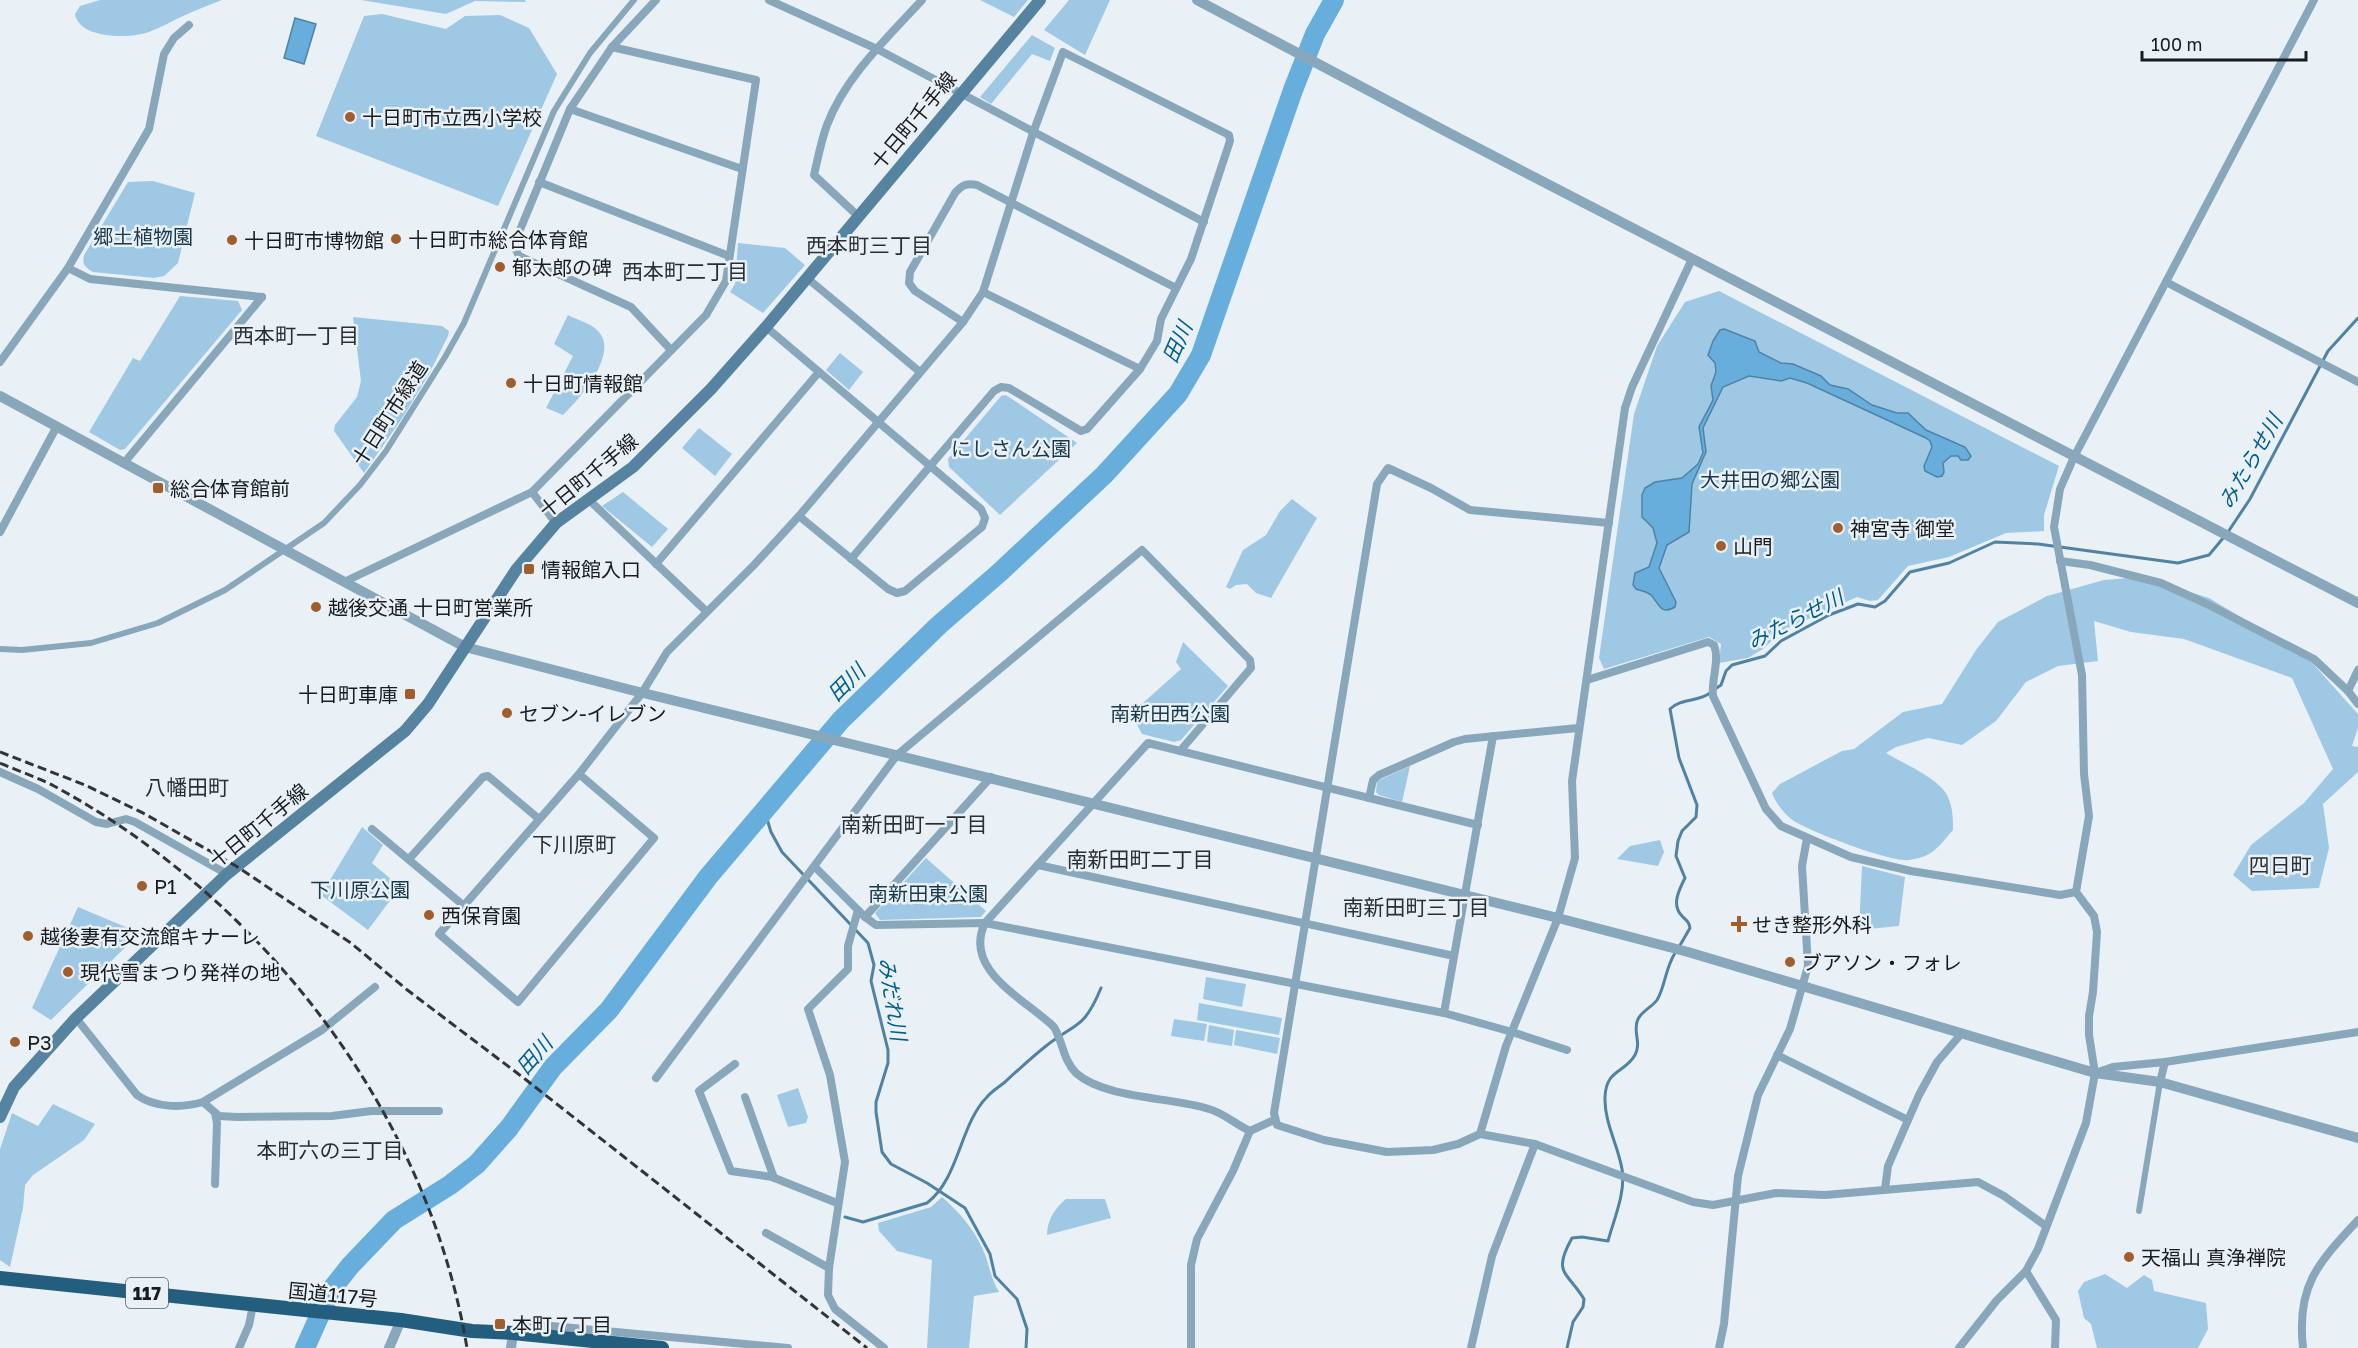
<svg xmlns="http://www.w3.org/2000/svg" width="2358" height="1348" font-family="'Golos Text','Noto Sans JP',sans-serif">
  <rect width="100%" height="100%" fill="#e9f1f7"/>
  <g fill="#9fc8e5">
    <path d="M100,0H222C209,5 196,10 183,16C172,21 160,28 149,32C129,39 79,39 75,14L80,6Z"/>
    <polygon points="361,0 525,0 526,2 475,1 446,14"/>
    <polygon points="980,0 1028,0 1014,17"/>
    <polygon points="1069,0 1110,0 1085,55 1044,30"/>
    <polygon points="382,14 446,29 465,16 500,15 529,28 557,74 498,206 316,136 364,16"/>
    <polygon points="1032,35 1055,48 1050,61 1032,54 991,104 980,97"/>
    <path d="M153,181L195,193L178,263L164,276L154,278L93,272C84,267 82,264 84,255L128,182Z"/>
    <polygon points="738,243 785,248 805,265 763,313 730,292 735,284"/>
    <polygon points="1719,291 2059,466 2044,515 2044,531 2006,533 1949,557 1908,566 1878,600 1870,601 1857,597 1784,630 1763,649 1748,658 1719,663 1721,644 1709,637 1604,669 1599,658 1634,414 1657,346 1685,302"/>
    <polygon points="180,296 238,301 242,310 125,449 120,450 89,432 133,358 140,361"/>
    <path d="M568,315C577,320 591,323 598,331C620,353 579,400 563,415L546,408L573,356L554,344Z"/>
    <polygon points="353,317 442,326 449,331 448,336 429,374 403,417 364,473 334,431 335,425 357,397 361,381"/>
    <polygon points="840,353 863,372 849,390 826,370"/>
    <polygon points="1006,395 1077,443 1000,515 949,467 948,459 1001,396"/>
    <polygon points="699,428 732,454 715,476 682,448"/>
    <polygon points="623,492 668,529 652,547 602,506"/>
    <polygon points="1292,499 1317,518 1271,598 1256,593 1247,584 1236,585 1230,589 1226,587 1243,550 1266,535 1280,511"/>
    <path d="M2142,577L2209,598L2306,656L2358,714V728L2352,746L2358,747V772L2323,804L2329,848L2319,888L2252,891L2233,875L2251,845L2304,803L2333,769L2292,678L2184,639L2131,632L2094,621L2098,661L2058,666L2026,682L1996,721L1962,745L1928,738L1896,747L1886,753C1902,763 1941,779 1948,797C1953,808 1953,819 1953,830C1938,847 1933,857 1909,860C1892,863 1805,830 1791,819C1782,811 1776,803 1772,793L1780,784L1842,751L1854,749L1903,712L1942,704L1976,650L1998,622L2047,596L2104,580Z"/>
    <polygon points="1183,642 1228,686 1181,740 1174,742 1142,734 1133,717 1134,711 1181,669 1176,662"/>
    <polygon points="1410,766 1402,802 1379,795 1376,792 1377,781"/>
    <polygon points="362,827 383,845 372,863 400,887 368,930 321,895"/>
    <polygon points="1660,840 1664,852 1658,866 1617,859 1630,846"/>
    <polygon points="926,858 986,911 981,917 880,920 875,913"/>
    <polygon points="1862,866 1905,877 1899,926 1859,930"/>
    <polygon points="78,907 140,933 51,1020 32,1008"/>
    <polygon points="1206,977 1246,984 1242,1007 1203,999"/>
    <polygon points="1199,1003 1282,1018 1279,1035 1197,1020"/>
    <polygon points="1174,1019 1207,1024 1204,1041 1171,1036"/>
    <polygon points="1209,1025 1234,1030 1232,1046 1207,1042"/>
    <polygon points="1236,1030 1280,1038 1277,1054 1234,1045"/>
    <polygon points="798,1088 808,1117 806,1123 788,1127 777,1095"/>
    <polygon points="53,1104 95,1124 84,1140 33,1175 25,1185 23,1208 10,1267 0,1260 0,1149 12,1113 38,1126"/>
    <path d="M942,1197C961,1214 977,1232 986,1257C990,1270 992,1280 999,1292L974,1296L969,1348H927L932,1260L897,1251L879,1231L878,1223L931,1207Z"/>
    <path d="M1066,1199H1105L1111,1218L1047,1235C1047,1220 1055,1208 1066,1199Z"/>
    <polygon points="2105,1274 2127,1288 2144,1275 2152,1280 2154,1291 2206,1303 2208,1329 2198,1348 2097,1348 2091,1324 2084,1318 2078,1291 2084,1282"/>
  </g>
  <g fill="#68aedc" stroke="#5082a3" stroke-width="1.5">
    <polygon points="295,18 316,24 304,64 284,58"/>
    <path d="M1724,329L1755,341L1759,352L1781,363L1793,364L1821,376L1830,385L1848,389L1872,405L1897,413H1908L1926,430L1965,447L1971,456L1968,460H1961L1958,456H1951L1943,463L1944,472L1942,476L1937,477L1925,471L1924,466L1932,447L1930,441L1926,438L1807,383L1790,378L1781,381L1749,376L1723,387L1703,428L1706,452L1692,484L1689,532L1667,545L1659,568L1676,602L1675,607C1660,616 1659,603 1651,595C1646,591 1641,591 1636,589L1633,585L1635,573L1649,567L1657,543L1653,528L1642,517V495L1645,488L1655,482L1682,478L1698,464L1703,453L1699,427L1713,400L1711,386L1716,372L1715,363L1708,355L1713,341L1720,330Z"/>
  </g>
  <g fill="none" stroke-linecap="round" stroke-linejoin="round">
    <g stroke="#5082a3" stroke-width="3">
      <polyline points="2228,532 2250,499 2328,351 2358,318"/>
      <polyline points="1715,689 1721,685 1726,671 1732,665 1765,656 1781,641 1829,615 1858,604 1875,607 1885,601 1910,572 1949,563 1995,542 2038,544 2178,563 2209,555 2224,537"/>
      <polyline points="764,809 771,832 782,852 868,943 874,965 871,981 888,1050 888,1063 876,1102 876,1112 882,1152 891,1164 927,1183 965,1208 990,1254 995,1276 1017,1299 1027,1329 1026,1348"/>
      <path d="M1679,947L1690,928C1689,922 1687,921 1682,916C1671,905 1679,890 1685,878L1676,856L1678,841L1682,831L1696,817L1697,805L1679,758L1670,709C1681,698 1698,702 1710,693"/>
      <path d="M845,1217L863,1222L927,1203C959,1179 960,1124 987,1097C992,1091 999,1087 1005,1082C1018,1070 1032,1057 1046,1046C1077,1022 1084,1029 1101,988"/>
      <path d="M1567,1348L1573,1322L1583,1307L1584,1299C1567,1271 1552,1274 1572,1238L1582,1237L1608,1241C1614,1219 1626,1192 1622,1169C1618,1145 1604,1122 1605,1097C1606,1069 1625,1073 1635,1055C1642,1042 1632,1031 1638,1019C1642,1011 1652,1007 1657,1000C1665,987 1665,969 1675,953"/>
    </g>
    <polyline stroke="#68aedc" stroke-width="20" points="305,1348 331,1290 350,1266 394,1220 450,1185 477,1164 509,1128 553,1067 609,1010 708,877 841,720 939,625 999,573 1104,475 1178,394 1201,355 1293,90 1315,34 1334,0"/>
    <g stroke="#89a7bb" stroke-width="6">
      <polyline points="0,649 22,650 91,643 158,623 225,590 324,523 360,485 386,451 445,357 464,323 554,111 590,53 634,0"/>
      <polyline points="2139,1211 2160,1082"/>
    </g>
    <g stroke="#89a7bb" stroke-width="8">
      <polyline points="656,0 612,47 570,109 515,242 516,250 519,256 631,307 671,350"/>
      <polyline points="769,0 877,49 1204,222"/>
      <polyline points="570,109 742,169"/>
      <polyline points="539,182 729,256"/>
      <path d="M858,216L814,175C818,158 821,141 827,125C845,77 888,37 922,0"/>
      <polyline points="68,268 90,279 262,297"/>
      <polyline points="807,278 920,372"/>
      <polyline points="2166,282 2358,382"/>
      <polyline points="983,292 1140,369"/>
      <path d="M963,322L915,291L909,283L910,272L955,193C962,185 966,183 977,185L1176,288"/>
      <polyline points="766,327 981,509 985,518 982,527 905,591 897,593 888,589 799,516"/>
      <polyline points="0,362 68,268 149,129 164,54 174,38 189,25"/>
      <polyline points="124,463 262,297"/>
      <polyline points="532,492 556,523"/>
      <polyline points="588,499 706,611"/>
      <polyline points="1609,523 1470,510 1431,488 1388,468 1377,484 1274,1113 1277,1125 1324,1140 1387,1152 1433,1150 1458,1144 1480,1134 1535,1144 1693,1202 1713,1205 1776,1193 1825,1195 1978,1182 2004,1196 2046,1226"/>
      <polyline points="0,532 57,426"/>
      <polyline points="2060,561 2090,565 2161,583 2207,604 2314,659 2348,691 2358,704"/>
      <polyline points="656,564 819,372"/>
      <polyline points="344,582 532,492 706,315 726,281 756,80 612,47"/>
      <path d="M1587,680L1708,642L1714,645C1720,660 1711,680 1713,696L1766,809L1781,826L1851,857L1911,871L2060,895L2076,892"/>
      <polyline points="2348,691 2358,670"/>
      <polyline points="0,772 38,789 96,822 107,824 126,819 135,822 227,874"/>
      <polyline points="579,774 654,838 518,1002 439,934 579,774 642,693 667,652 754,565 799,516 963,322 983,292 1033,133 1063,52 1229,135 1230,141 1191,259 1161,319 1157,341 1140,369 1087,429 1081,431 1009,388 1001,387 994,391 851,559"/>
      <polyline points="1369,798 1373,780 1379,775 1454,742 1465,739 1578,728"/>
      <polyline points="372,829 463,905"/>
      <polyline points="409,859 483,777 488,776 539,819"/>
      <polyline points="1038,865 1454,956"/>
      <polyline points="815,867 865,917 876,925 985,923 1444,1013 1512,1032 1567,1050"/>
      <polyline points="858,910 848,946 848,969 808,1009 830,1075 845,1162 829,1268 828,1295 835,1309 884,1348"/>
      <polyline points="865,917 991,777"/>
      <polyline points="1444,1013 1493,736"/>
      <path d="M76,1018L137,1095C155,1108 182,1108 203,1102L322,1030L375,987"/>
      <polyline points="1777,1055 1908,1120"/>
      <polyline points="735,1064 699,1091 731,1171 772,1177 837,1203"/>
      <polyline points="2098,1072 2113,1067 2165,1062 2358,1032"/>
      <polyline points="656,1078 897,755 1142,550 1250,660 1251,668 1180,751"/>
      <polyline points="2160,1082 2165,1062"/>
      <polyline points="745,1097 774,1178"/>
      <polyline points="203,1102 219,1116 237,1117 332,1116 371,1111 439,1111"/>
      <path d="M1250,1131C1236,1125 1224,1113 1209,1109C1172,1097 1105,1099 1076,1073C1063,1060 1063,1042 1054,1027C1027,1000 962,971 985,923L1148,743L1478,825"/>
      <polyline points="1480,1134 1506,1046 1558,918 1575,858 1572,781 1625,408 1632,387 1692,259"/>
      <polyline points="215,1184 217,1123 215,1113"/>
      <polyline points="1885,1189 1888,1166 1919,1095 1937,1062 1962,1033"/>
      <polyline points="766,1233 829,1268"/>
      <polyline points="2026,1271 2056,1320 2055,1348"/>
      <polyline points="513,1333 519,1327 530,1324 788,1348"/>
      <polyline points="239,1348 249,1325 253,1305"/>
      <polyline points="1191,1348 1191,1265 1197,1239 1233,1171 1250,1131 1274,1120"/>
      <polyline points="1471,1348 1492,1256 1535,1144"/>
      <polyline points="1719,1348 1724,1324 1738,1176 1758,1095 1790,1029 1808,966 1802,866 1807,838"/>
      <polyline points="1959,1348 1997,1300 2026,1271 2038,1249 2086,1123 2095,1073 2089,1035 2089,1016 2093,992 2097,932 2094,916 2076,892 2089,816 2084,774 2082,675 2054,527 2060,489 2074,457 2314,0"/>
      <path d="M2303,1348C2296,1286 2318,1263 2358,1220"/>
    </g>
    <g stroke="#89a7bb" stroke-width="10">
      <polyline points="1197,0 1449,133 2358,603"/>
      <polyline points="0,396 465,647 631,690 1558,918 1688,952 2095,1073 2160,1082 2358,1138"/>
      <polyline points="389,1348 401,1320"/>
      <polyline points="511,1348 513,1333"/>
    </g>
    <polyline stroke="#5683a0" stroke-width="12" points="0,1117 14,1087 76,1018 227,874 405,731 428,704 516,570 556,523 633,467 711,389 766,327 1040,0"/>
    <polyline stroke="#245e7f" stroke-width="14" points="0,1278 401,1320 472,1331 513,1333 662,1348"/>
    <g stroke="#313537" stroke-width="3" stroke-dasharray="9 4.5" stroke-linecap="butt">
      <polyline points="0,752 85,785 145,814 236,866 351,943 406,989 525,1079 867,1348"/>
      <path d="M0,763C18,771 37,777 54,786C263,899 428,1112 467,1348"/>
    </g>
  </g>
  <g fill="#a15e2c" stroke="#e9f1f7" stroke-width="2">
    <circle cx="350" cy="117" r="6"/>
    <circle cx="396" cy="239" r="6"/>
    <circle cx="232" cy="240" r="6"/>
    <circle cx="500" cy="267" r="6"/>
    <circle cx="511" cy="383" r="6"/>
    <rect x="152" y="482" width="12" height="12" rx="3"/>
    <circle cx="1838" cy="528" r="6"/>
    <circle cx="1721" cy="546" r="6"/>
    <rect x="523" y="563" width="12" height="12" rx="3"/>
    <circle cx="316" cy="607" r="6"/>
    <rect x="404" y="688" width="12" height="12" rx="3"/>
    <circle cx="507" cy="713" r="6"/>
    <circle cx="142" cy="886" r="6"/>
    <circle cx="429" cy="915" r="6"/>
    <path d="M1736 915h6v6h6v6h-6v6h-6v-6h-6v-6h6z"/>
    <circle cx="28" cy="936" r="6"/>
    <circle cx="1790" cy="962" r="6"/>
    <circle cx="68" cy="972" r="6"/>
    <circle cx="15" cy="1042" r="6"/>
    <circle cx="2129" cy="1257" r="6"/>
    <rect x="494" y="1318" width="12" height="12" rx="3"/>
  </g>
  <g text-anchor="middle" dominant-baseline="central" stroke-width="5" stroke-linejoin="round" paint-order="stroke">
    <rect fill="#e9f1f7" stroke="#575c5f" stroke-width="1.5" x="126" y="1278" width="42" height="30" rx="4.5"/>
    <g font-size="18" font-weight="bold" fill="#191c1e">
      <text x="147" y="1293">117</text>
    </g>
    <g font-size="20" fill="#191c1e" stroke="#e9f1f7" text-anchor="start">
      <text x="362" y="117">十日町市立西小学校</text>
      <text x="408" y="239">十日町市総合体育館</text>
      <text x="244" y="240">十日町市博物館</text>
      <text x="512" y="267">郁太郎の碑</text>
      <text x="523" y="383">十日町情報館</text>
      <text x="170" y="488">総合体育館前</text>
      <text x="1850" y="528">神宮寺 御堂</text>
      <text x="1733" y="546">山門</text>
      <text x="541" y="569">情報館入口</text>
      <text x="328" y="607">越後交通 十日町営業所</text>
      <text x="398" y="694" text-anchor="end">十日町車庫</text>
      <text x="519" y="713">セブン-イレブン</text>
      <text x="154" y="886">P1</text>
      <text x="441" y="915">西保育園</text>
      <text x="1752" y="924">せき整形外科</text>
      <text x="40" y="936">越後妻有交流館キナーレ</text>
      <text x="1802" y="962">ブアソン・フォレ</text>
      <text x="80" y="972">現代雪まつり発祥の地</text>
      <text x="27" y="1042">P3</text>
      <text x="2141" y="1257">天福山 真浄禅院</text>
      <text x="512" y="1324">本町７丁目</text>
    </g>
    <g font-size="20" fill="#191c1e" stroke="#e9f1f7">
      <text transform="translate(913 120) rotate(-50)">十日町千手線</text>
      <text transform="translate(389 413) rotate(-57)">十日町市緑道</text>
      <text transform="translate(588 475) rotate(-39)">十日町千手線</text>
      <text transform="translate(258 825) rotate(-39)">十日町千手線</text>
      <text transform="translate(333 1294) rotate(6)">国道117号</text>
    </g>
    <g font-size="20" fill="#18384b" stroke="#e9f1f7">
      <text x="143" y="236">郷土植物園</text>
      <text x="1011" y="448">にしさん公園</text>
      <text x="1770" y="479">大井田の郷公園</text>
      <text x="1170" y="713">南新田西公園</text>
      <text x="360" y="889">下川原公園</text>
      <text x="928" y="893">南新田東公園</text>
    </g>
    <g font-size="21" fill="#292f34" stroke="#e9f1f7">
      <text x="869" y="245">西本町三丁目</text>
      <text x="685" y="271">西本町二丁目</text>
      <text x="296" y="335">西本町一丁目</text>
      <text x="187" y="787">八幡田町</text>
      <text x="914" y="824">南新田町一丁目</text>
      <text x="574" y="844">下川原町</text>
      <text x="1140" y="859">南新田町二丁目</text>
      <text x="2280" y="865">四日町</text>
      <text x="1416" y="907">南新田町三丁目</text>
      <text x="330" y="1150">本町六の三丁目</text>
    </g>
    <g font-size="21" font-style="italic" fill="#015e8a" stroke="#e9f1f7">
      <text transform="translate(1177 342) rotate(-66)">田川</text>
      <text transform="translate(2250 461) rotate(-60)">みたらせ川</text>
      <text transform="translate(1795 619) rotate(-27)">みたらせ川</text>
      <text transform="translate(846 682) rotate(-45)">田川</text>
      <text transform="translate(893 999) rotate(81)">みだれ川</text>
      <text transform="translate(534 1055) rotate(-49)">田川</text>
    </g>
  </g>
  <path d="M2142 51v9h164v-9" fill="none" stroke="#191c1e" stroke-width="3"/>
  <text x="2151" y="51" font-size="18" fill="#191c1e" stroke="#e9f1f7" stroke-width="4.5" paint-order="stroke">100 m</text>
</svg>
